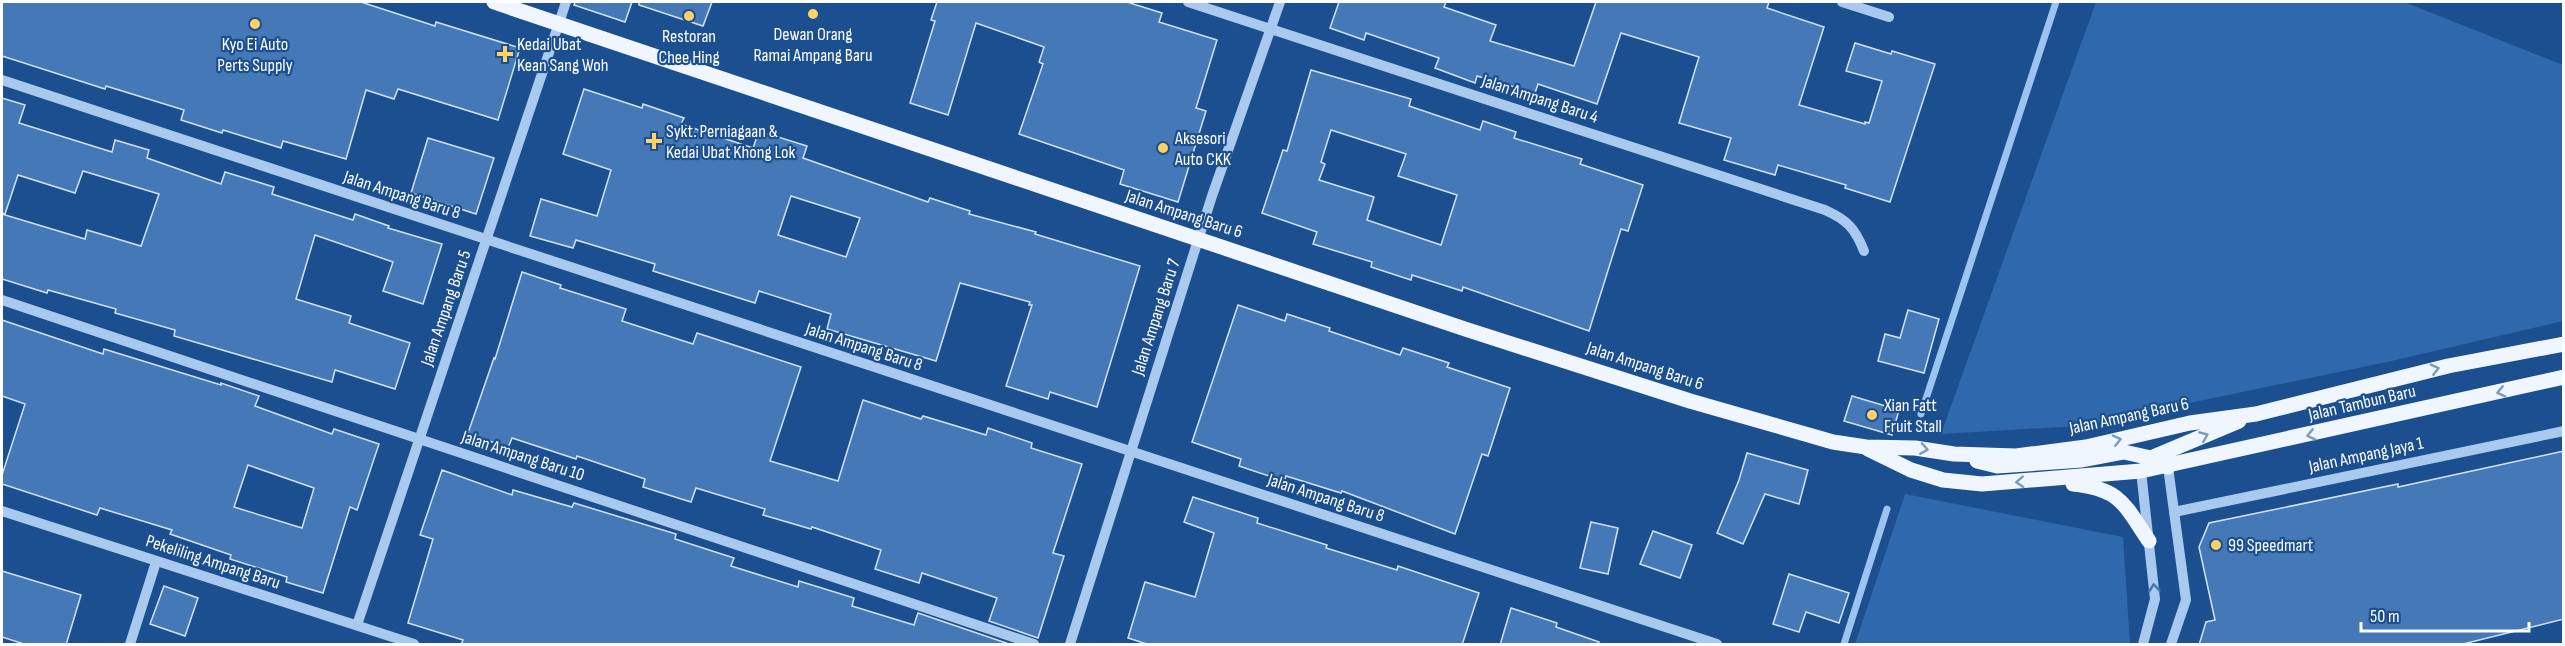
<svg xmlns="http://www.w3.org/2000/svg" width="2565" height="646" font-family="'Sofia Sans Condensed',sans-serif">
  <rect width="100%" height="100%" fill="#1b4f8f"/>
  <g fill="#2e69ad">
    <polygon points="2096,2 2404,2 2563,65 2563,321 2387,362 2079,426 1941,434"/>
    <polygon points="1905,494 2123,537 2130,644 1855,644"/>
  </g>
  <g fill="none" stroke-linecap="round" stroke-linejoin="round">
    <g stroke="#9cc4f0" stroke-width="7">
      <polyline points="1921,414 2056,2"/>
      <polyline points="1844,644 1887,509"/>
    </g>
  </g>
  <g fill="#4478b7" stroke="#cfe3fa" stroke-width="1.5" fill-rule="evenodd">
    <polygon points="2,2 361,2 435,26 436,22 520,48 498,120 398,89 394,99 366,90 346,159 283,141 281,148 223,130 222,133 181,120 184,110 106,86 105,89 2,56"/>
    <polygon points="575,2 632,2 625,22 574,5"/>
    <polygon points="639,2 712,2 703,26 639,5"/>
    <polygon points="937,2 1127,2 1162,13 1159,22 1217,40 1196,108 1206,111 1178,202 1120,184 1124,170 1019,134 1043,64 1039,62 1044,47 976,23 948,115 910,103 935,21 931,20"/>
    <polygon points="1339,2 1446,2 1444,7 1496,25 1490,41 1574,66 1596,2 1769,2 1767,8 1824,27 1799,105 1865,124 1865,122 1869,123 1882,81 1846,71 1855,43 1891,54 1892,51 1935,64 1890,202 1845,188 1846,185 1778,165 1775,175 1724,160 1731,138 1679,123 1699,57 1621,33 1597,104 1538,84 1535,93 1477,76 1475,83 1435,68 1439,58 1366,33 1364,40 1330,28"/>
    <path d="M1311,70L1411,99L1409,106L1480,130L1483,121L1516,132L1514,138L1582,159L1580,164L1643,185L1628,231L1621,229L1589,331L1463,287L1462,291L1412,275L1411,280L1371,267L1372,262L1313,244L1317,232L1262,213L1283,150L1287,151ZM1331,130L1406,154L1398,176L1457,195L1441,245L1367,220L1374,197L1319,180L1325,164L1321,162Z"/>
    <path d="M584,89L642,108L643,104L684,118L681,124L753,148L759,131L807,146L803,158L928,202L930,198L970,211L969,214L1036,232L1035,234L1140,266L1097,407L1050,392L1048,399L1006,386L1032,305H1029L1030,302L960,283L936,361L827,329L831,314L759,291L755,303L653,271L655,264L576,240L573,248L530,236L541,199L597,216L611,170L563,154ZM791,196L860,218L846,257L778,235Z"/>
    <polygon points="2,98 25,105 19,123 112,152 115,140 149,150 147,158 221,184 225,172 274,187 272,194 353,220 355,214 389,226 388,228 442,244 423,304 383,291 393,262 315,235 296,299 351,316 349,323 410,343 395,389 335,370 332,382 174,336 175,330 115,313 116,309 48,290 47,293 2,279 2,214 85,239 87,230 141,246 159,194 83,171 75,193 18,175 5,214 2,213"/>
    <polygon points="428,138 494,158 476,214 411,193"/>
    <polygon points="522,272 561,285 560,288 626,309 622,321 693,344 697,333 801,367 770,461 838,481 863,400 921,419 923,416 986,435 988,428 1032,443 1031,448 1082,464 1053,553 1064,556 1038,638 989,621 997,598 922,573 919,583 875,569 881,550 812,527 811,529 763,515 765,509 696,488 691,502 643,487 645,479 577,456 576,459 512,438 508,448 468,433 494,358 495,359"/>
    <polygon points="1238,305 1285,321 1287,314 1330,328 1329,331 1400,355 1403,348 1449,363 1447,367 1510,388 1488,456 1482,454 1455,534 1342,491 1341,493 1286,476 1284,481 1239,466 1241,459 1192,442"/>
    <polygon points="1908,310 1939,319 1924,373 1878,361 1885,334 1900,338"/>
    <path d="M2,320L103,354L104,349L221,385V383L259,396L255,406L332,434L334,429L379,444L357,510L350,507L323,593L286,582L287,577L230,559L231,555L170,534L172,530L100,508L97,515L2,484V475L25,404L2,396ZM248,465L314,488L302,528L234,507Z"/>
    <polygon points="1852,396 1899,410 1892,435 1844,421"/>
    <polygon points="2564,451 2564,619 2459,645 2199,645 2206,622 2215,620 2199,547 2209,523 2398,484 2398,487"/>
    <polygon points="1747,453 1808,470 1799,504 1765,494 1743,544 1717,533 1739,480"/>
    <polygon points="442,470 512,495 513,490 572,507 574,503 676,534 675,539 734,558 731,566 798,587 799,581 854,598 852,606 914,625 918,613 1012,645 461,645 463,640 408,623 433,539 420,535"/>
    <polygon points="1193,497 1258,518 1257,523 1327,545 1326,548 1397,570 1398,566 1479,593 1462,645 1150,645 1128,638 1145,582 1195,597 1214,533 1184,522"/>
    <polygon points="1591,522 1618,528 1608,574 1580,568"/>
    <polygon points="1653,531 1692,545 1680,578 1640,564"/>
    <polygon points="2,571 81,595 66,645 27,645 2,637"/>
    <polygon points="1789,574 1849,593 1839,623 1806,612 1799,632 1773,624"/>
    <polygon points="164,586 198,598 185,636 150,624"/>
    <polygon points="1511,608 1557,623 1556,627 1599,642 1598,645 1500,645"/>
  </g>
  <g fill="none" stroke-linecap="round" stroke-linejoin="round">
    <g stroke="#a9c9ee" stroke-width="10">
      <path d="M1188,2L1825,210C1847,220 1855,228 1864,251"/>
      <polyline points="1842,2 1889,17"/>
      <polyline points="2,80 1717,644"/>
      <polyline points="2,300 1034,644"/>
      <polyline points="2168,467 2186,600 2171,644"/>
      <polyline points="2141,471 2155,599 2143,644"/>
      <polyline points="2,511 414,644"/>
      <polyline points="2174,512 2564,431"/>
      <polyline points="357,625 566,2"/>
      <polyline points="130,644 156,562"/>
      <polyline points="1070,644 1212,196 1280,2"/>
    </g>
    <g stroke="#f0f6ff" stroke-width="15">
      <polyline points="494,2 1465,329 1690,401 1833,442 1866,447 1915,448 1954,454 2016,456 2086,447 2190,423 2256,414 2448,366 2564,344"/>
      <polyline points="1868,449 1911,470 1943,480 1982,484 2141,471 2564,377"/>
      <polyline points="1977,461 1997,466 2082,460 2124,452 2151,458 2168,467"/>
      <polyline points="2147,464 2151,458 2239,421"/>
      <path d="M2073,484C2121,489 2124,504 2149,541"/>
    </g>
  </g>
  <defs><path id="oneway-chevron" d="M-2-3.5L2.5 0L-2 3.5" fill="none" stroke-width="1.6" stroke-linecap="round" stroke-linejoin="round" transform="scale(1.5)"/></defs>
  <g stroke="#7b9ac1">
    <use href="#oneway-chevron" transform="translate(2435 369) rotate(-14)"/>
    <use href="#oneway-chevron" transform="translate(2501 392) rotate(167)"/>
    <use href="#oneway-chevron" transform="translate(2311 435) rotate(167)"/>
    <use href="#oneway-chevron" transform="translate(2204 436) rotate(-23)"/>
    <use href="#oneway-chevron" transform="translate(2117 440) rotate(-13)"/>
    <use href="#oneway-chevron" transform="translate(1924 449) rotate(9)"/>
    <use href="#oneway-chevron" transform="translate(2020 482) rotate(177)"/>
  </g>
  <use stroke="#4674ac" href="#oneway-chevron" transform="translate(2154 588) rotate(-96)"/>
  <g fill="#ffd166" stroke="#1b4f8f" stroke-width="2">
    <circle cx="813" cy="14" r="6"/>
    <circle cx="689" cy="16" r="6"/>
    <circle cx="255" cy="24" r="6"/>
    <path d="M502 45h6v6h6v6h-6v6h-6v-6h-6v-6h6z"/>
    <path d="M651 132h6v6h6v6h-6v6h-6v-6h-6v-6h6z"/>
    <circle cx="1163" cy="148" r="6"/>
    <circle cx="1872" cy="415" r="6"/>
    <circle cx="2216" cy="545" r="6"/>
  </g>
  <g text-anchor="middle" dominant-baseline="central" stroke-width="4.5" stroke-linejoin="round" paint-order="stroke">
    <g font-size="18" fill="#fff" stroke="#1b4f8f" text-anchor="start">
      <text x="813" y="34" text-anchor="middle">Dewan Orang<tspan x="813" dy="21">Ramai Ampang Baru</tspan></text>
      <text x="689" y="36" text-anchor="middle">Restoran<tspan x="689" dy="21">Chee Hing</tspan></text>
      <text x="255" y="44" text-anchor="middle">Kyo Ei Auto<tspan x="255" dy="21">Perts Supply</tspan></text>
      <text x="517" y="44">Kedai Ubat<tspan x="517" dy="21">Kean Sang Woh</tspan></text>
      <text x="666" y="131">Sykt. Perniagaan &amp;<tspan x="666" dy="21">Kedai Ubat Khong Lok</tspan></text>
      <text x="1175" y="138">Aksesori<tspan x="1175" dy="21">Auto CKK</tspan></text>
      <text x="1884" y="405">Xian Fatt<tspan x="1884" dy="21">Fruit Stall</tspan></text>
      <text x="2228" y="545">99 Speedmart</text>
    </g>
    <g font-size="18" fill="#fff" stroke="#1b4f8f">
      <text transform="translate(1540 99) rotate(18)">Jalan Ampang Baru 4</text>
      <text transform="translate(402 195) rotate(18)">Jalan Ampang Baru 8</text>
      <text transform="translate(1184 214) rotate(18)">Jalan Ampang Baru 6</text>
      <text transform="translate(446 308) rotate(-71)">Jalan Ampang Baru 5</text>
      <text transform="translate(1156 317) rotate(-72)">Jalan Ampang Baru 7</text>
      <text transform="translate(864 347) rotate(18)">Jalan Ampang Baru 8</text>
      <text transform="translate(1645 366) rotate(18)">Jalan Ampang Baru 6</text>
      <text transform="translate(2362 403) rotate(-13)">Jalan Tambun Baru</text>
      <text transform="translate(2129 416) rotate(-12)">Jalan Ampang Baru 6</text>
      <text transform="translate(2366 455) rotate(-12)">Jalan Ampang Jaya 1</text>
      <text transform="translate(523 456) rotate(18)">Jalan Ampang Baru 10</text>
      <text transform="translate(1326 498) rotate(18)">Jalan Ampang Baru 8</text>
      <text transform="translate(213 562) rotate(18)">Pekeliling Ampang Baru</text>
    </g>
  </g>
  <rect width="2565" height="646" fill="none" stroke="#ffffff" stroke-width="6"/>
  <path d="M2361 622v9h168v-9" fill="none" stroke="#ffffff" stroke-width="3"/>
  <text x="2370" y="622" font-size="18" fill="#ffffff" stroke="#1b4f8f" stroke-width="4.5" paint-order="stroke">50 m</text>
</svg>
